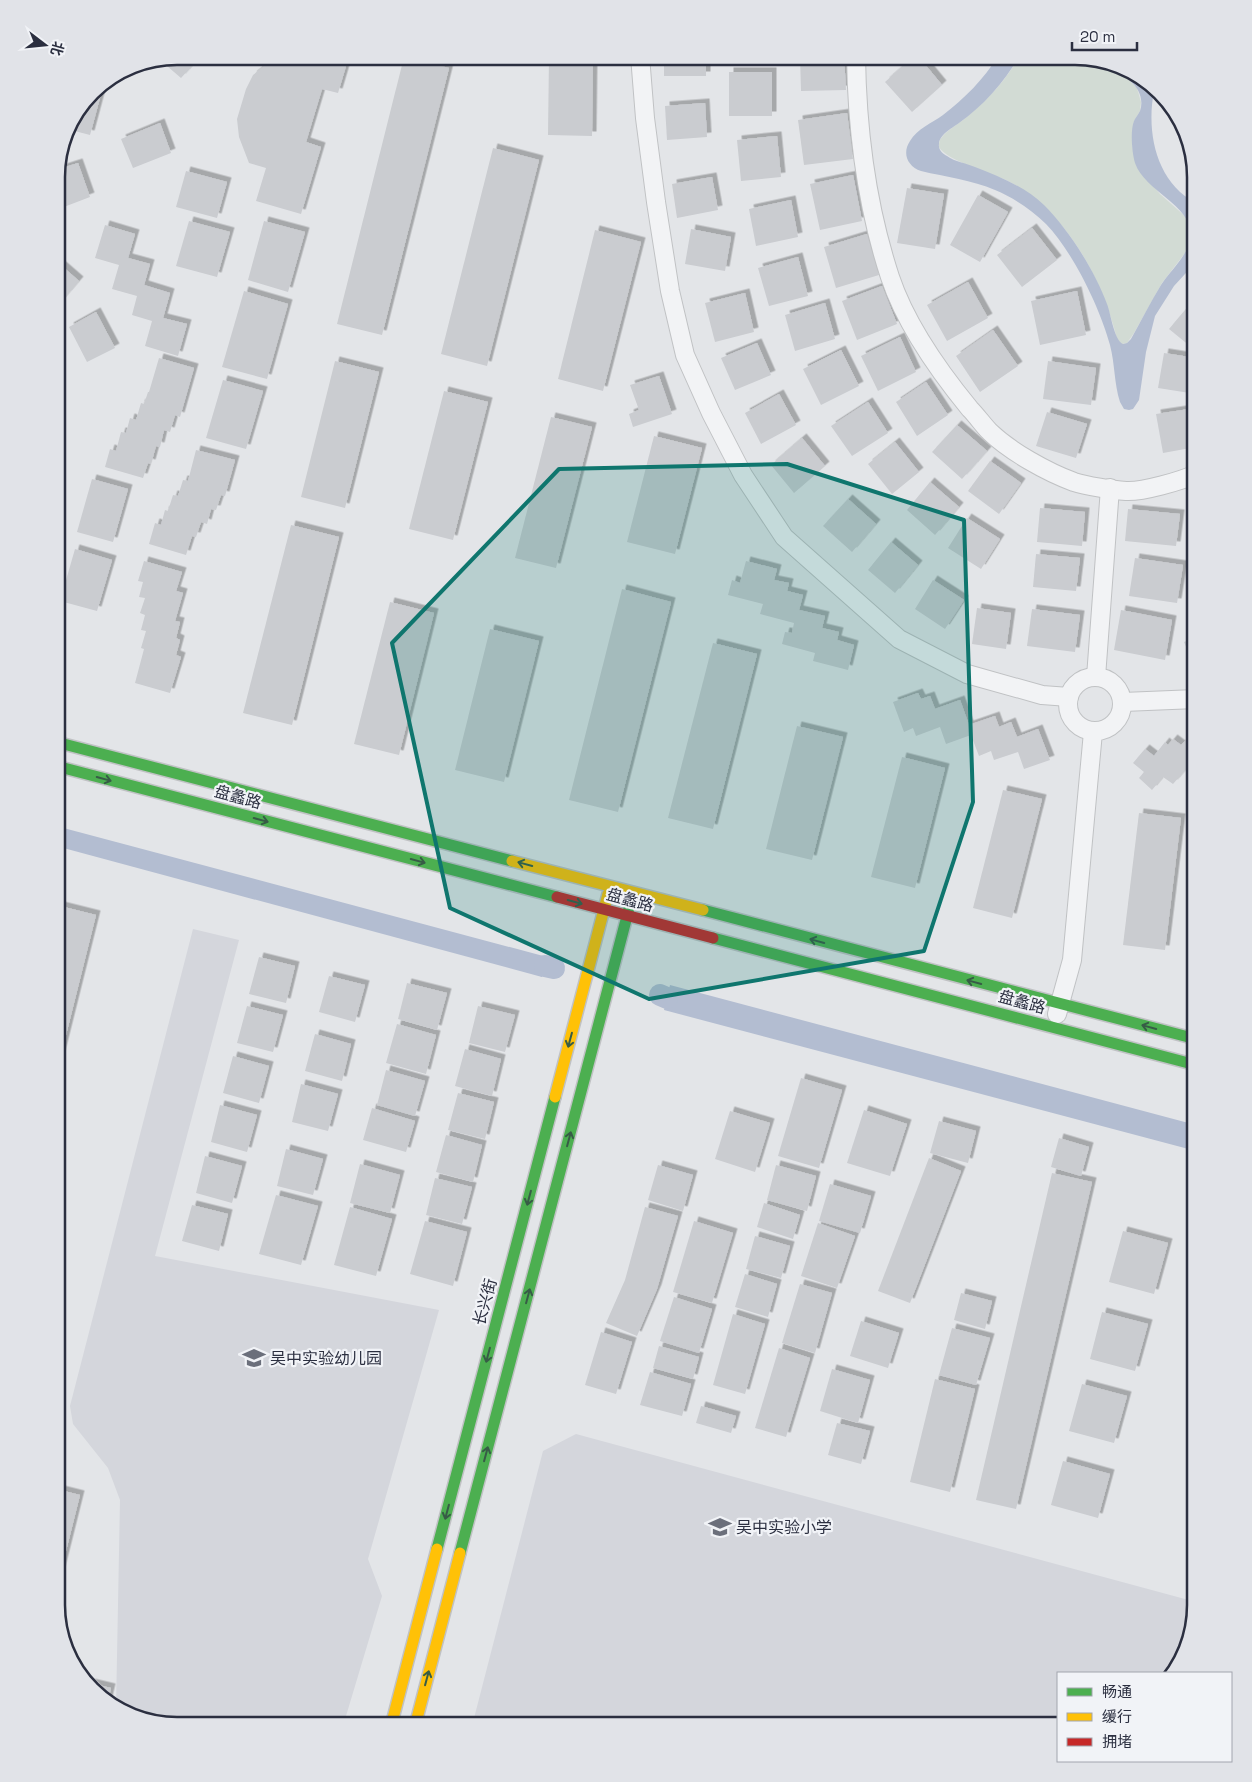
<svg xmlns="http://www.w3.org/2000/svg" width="1252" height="1782" font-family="'Space Grotesk','Noto Sans SC',sans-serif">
  <defs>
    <filter id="shadow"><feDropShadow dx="4.5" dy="-4.5" stdDeviation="0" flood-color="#0004"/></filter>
  </defs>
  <rect width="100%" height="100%" fill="#e3e5e8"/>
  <g fill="#d4d6dc">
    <polygon points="193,929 239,940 155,1256 439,1310 368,1559 382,1596 343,1726 170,1726 116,1709 120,1500 108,1468 73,1424 70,1406"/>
    <polygon points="576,1434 1196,1602 1180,1665 1171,1673 1058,1673 1058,1726 472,1726 543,1451"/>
  </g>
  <path fill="#d2dbd4" d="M1019,56H1082L1129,71L1130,81L1137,88L1141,102L1140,111L1134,121L1132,145L1137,167L1160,194L1186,217L1190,226L1191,236L1185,253L1162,283L1134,333L1127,343L1122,344L1117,339C1102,278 1065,209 1006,180C990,173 946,160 939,147C939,143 939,140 942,137C949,128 961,123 969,115C989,98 1007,79 1019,56Z"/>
  <g fill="#b3bdd1">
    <path d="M998,56H1019C1005,82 983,106 959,123C952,128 939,135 939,144C938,150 943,154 947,156C955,162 966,163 975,167C999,176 1025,187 1044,205C1069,230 1095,271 1107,304C1111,314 1114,340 1123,344L1127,343L1131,339C1141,321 1150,303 1161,285C1170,271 1189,254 1191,237C1193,205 1145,192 1135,163C1132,153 1130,131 1134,121C1135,118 1138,115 1140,111C1144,100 1139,88 1130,81L1129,71L1136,73L1154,91C1146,132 1156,182 1196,203V262L1174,286L1155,316L1146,352L1139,400L1133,409L1129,410L1124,409L1120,402C1114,383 1115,364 1110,345C1100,308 1073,252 1046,224C1032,210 1014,198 995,190C972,180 946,177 921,171C907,166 902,153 910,141C917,129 932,123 943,115C964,99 984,79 998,56Z"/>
    <polygon points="56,826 547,957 542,977 56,846"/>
    <polygon points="670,985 1196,1125 1196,1151 664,1010"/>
  </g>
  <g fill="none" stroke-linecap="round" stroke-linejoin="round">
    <g stroke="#b3bdd1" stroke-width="22">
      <polyline points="545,966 554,968"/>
      <polyline points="660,995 667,998"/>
    </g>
  </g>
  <g fill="#caccd0" filter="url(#shadow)">
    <polygon points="177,56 201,56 181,78 160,60"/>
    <polygon points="277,56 349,56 338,93 322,89 306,142 321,147 301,214 256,201 266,168 249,163 239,137 237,119 246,89 253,75"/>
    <polygon points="549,56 593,56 592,136 548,135"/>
    <rect x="664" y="56" width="42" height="20"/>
    <polygon points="800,56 844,56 846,90 801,91"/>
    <polygon points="914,56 918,56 942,85 912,112 885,82"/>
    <polygon points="963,56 983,56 979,65"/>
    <polygon points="404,57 449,68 382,335 337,324"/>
    <rect x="729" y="72" width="43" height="44"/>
    <polygon points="92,91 101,94 90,135 67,129"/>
    <polygon points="705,103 707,137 667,140 665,106"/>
    <polygon points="847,113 853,159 804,165 798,120"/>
    <polygon points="160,123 171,153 133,168 121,139"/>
    <polygon points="777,136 781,177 741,181 737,140"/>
    <polygon points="493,148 539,160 487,366 441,354"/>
    <polygon points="78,163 90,197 56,210 56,170"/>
    <polygon points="186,171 227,182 217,218 176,207"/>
    <polygon points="853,175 862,221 820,230 810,184"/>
    <polygon points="712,177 718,210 677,218 672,184"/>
    <polygon points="907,188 944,194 935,249 897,243"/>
    <polygon points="978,195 1008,212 980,262 950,245"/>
    <polygon points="791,200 798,237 756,246 749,209"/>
    <polygon points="189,221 230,232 217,277 176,266"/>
    <polygon points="264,221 305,232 288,292 248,280"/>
    <polygon points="105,225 135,234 128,258 150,264 144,285 170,293 163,318 187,324 178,356 145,346 152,321 132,315 137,296 112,289 119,265 95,258"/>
    <polygon points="1032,228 1057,260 1022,287 997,255"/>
    <polygon points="691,229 731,237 725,271 685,264"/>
    <polygon points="595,230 641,242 603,391 558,379"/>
    <polygon points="867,234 879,275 836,288 824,247"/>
    <polygon points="798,257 808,296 769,306 758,268"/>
    <polygon points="56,261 79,281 59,304 56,302"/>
    <polygon points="968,282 988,318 947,341 927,305"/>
    <polygon points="882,286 897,324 857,340 842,301"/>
    <polygon points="244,291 288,304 267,379 222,367"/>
    <polygon points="1077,291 1086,335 1040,345 1031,301"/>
    <polygon points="745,293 754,332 715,342 705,303"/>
    <polygon points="1196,297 1196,351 1169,329"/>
    <polygon points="825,303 835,339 795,351 785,315"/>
    <polygon points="96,312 115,348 87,362 69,327"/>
    <polygon points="993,330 1018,366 980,392 956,356"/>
    <polygon points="900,337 916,372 878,391 861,356"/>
    <polygon points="757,343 771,375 735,390 721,358"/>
    <polygon points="841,350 859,386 821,405 803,369"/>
    <polygon points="1164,353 1196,358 1196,394 1158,388"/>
    <polygon points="159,358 194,368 180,417 175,415 170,432 164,430 160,447 156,446 151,464 148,463 143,478 105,467 110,449 116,451 121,432 126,433 130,418 136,420 141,403 144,404 148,392 149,392"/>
    <polygon points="335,361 379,372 345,508 301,497"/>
    <polygon points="1048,361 1096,368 1091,405 1043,399"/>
    <polygon points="659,376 672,414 633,427 629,414 639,410 630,385"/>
    <polygon points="223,380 263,391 246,449 206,438"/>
    <polygon points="926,382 948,415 917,436 896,402"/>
    <polygon points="444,391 488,402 453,540 409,529"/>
    <polygon points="779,394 796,425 761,444 745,413"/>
    <polygon points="868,402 888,433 852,456 831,426"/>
    <polygon points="1196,408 1196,447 1163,453 1156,414"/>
    <polygon points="1047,412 1087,424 1076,458 1036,446"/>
    <polygon points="551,417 592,427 556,568 515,558"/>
    <polygon points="957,425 987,451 962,479 932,452"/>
    <polygon points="654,436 702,448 675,554 627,542"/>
    <polygon points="802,438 825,466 794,493 771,465"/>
    <polygon points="895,442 919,472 892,494 868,464"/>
    <polygon points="196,450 235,460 225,496 221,495 216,510 211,509 207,524 201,522 196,537 192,536 186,555 149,544 155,523 161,525 165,510 168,511 173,495 178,496 183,480 188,481"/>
    <polygon points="990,461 1021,483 999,514 968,491"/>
    <polygon points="92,479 128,489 113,542 77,532"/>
    <polygon points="930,482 959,507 935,535 907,510"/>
    <polygon points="848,499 876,524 852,552 823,526"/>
    <polygon points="1040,508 1085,512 1082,546 1037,542"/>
    <polygon points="1128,509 1180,514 1176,546 1125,541"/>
    <polygon points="967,518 1000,539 981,569 948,548"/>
    <polygon points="291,525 339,537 292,725 243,713"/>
    <polygon points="891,542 918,565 895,593 868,570"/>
    <polygon points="75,549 112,560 97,611 60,601"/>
    <polygon points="1036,554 1080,558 1076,591 1033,587"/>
    <polygon points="1135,558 1183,565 1177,603 1129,596"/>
    <polygon points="144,561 182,572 176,591 183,593 175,621 180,622 176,638 180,640 176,655 181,657 170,693 135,683 144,649 141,648 146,631 141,630 145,615 140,613 145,598 139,597 143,582 138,581"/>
    <polygon points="746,561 777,569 774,580 789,583 787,591 803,595 799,610 825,616 822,628 839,632 837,640 854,645 848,670 813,661 815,653 782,644 785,632 792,633 794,623 760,614 763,604 728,595 732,580 740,583"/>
    <polygon points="933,580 964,600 945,629 915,609"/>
    <polygon points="622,589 671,602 618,812 569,800"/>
    <polygon points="390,602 434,613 399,755 354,744"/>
    <polygon points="977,608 1011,613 1006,649 972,644"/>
    <polygon points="1032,609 1080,615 1075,652 1027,646"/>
    <polygon points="1121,610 1172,620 1165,660 1114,650"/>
    <polygon points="490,629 539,641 504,782 455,770"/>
    <polygon points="1196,637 1196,670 1184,642"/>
    <polygon points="713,643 757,654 713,829 668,818"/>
    <polygon points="918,693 921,699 930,696 935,709 960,700 969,725 995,716 999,727 1011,722 1017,737 1038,729 1050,760 1024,769 1018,752 994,760 991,751 979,756 971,735 946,744 940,727 916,736 913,728 904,732 893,702"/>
    <polygon points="797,726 843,737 812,860 766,849"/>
    <polygon points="1192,734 1196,737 1196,776 1187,768 1173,784 1163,777 1152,790 1139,778 1144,772 1133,763 1145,749 1154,756 1165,742 1168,745 1173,739 1181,745"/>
    <polygon points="902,757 945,768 915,888 871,877"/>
    <polygon points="1003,790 1042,799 1012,918 973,908"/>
    <polygon points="1139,813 1181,818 1165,950 1123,945"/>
    <polygon points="56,905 96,915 57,1071 56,1070"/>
    <polygon points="259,957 295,966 286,1003 249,994"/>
    <polygon points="329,976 365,985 355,1022 319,1012"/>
    <polygon points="407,983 447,993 437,1030 398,1019"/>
    <polygon points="247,1006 283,1015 273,1052 237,1043"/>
    <polygon points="478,1006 515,1015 505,1052 469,1043"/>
    <polygon points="397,1024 436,1035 426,1074 386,1063"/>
    <polygon points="315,1034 351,1044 342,1081 305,1071"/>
    <polygon points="465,1049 501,1059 492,1096 455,1086"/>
    <polygon points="233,1056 269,1066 259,1103 223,1093"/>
    <polygon points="386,1070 425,1081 415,1116 377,1105"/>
    <polygon points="801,1078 842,1090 819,1168 778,1156"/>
    <polygon points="301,1084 338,1094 328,1131 292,1122"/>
    <polygon points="458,1093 494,1102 485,1139 448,1130"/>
    <polygon points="220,1105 257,1115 247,1152 211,1142"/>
    <polygon points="372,1108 415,1121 406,1152 363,1140"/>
    <polygon points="864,1110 907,1124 890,1176 847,1163"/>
    <polygon points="730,1111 770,1123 755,1172 715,1159"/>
    <polygon points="939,1121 976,1131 968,1163 930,1153"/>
    <polygon points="446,1135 482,1145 473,1182 436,1172"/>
    <polygon points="1059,1138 1089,1147 1081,1176 1051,1167"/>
    <polygon points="286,1149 323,1159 313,1195 277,1186"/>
    <polygon points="205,1156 242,1166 232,1203 196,1193"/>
    <polygon points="929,1158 961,1171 910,1303 878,1291"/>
    <polygon points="360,1164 400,1175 390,1213 350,1203"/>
    <polygon points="658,1165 693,1175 683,1211 648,1200"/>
    <polygon points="776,1165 816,1176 807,1211 767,1200"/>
    <polygon points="1052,1173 1092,1182 1016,1509 976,1500"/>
    <polygon points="435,1178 472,1187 462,1224 426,1215"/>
    <polygon points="830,1184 871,1196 860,1233 819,1221"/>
    <polygon points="276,1195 318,1206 301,1265 259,1254"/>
    <polygon points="764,1203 800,1215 793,1239 757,1227"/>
    <polygon points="192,1205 228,1214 219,1251 182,1241"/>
    <polygon points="350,1207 392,1219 376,1276 334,1265"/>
    <polygon points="645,1207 678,1216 657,1289 637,1336 606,1323 625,1280"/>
    <polygon points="425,1221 467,1232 453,1286 410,1274"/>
    <polygon points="694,1221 733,1233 712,1303 673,1292"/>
    <polygon points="818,1223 855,1236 837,1288 801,1276"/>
    <polygon points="1123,1231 1168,1243 1154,1294 1109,1282"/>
    <polygon points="755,1236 790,1246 781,1278 746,1269"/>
    <polygon points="745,1274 777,1284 768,1317 735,1307"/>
    <polygon points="800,1284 832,1293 815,1353 782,1343"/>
    <polygon points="961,1293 992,1301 985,1329 954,1320"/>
    <polygon points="674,1297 712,1309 699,1353 660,1341"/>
    <polygon points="1102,1312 1148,1324 1135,1371 1090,1359"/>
    <polygon points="733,1314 765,1324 745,1394 713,1385"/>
    <polygon points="861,1321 899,1333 888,1368 850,1356"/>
    <polygon points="952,1328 990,1338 976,1385 939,1375"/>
    <polygon points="601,1332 632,1342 616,1394 585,1385"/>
    <polygon points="659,1346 699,1357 693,1379 653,1368"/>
    <polygon points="779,1348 810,1358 786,1437 755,1428"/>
    <polygon points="832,1369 870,1380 858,1423 820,1411"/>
    <polygon points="650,1372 691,1384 682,1416 640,1405"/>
    <polygon points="935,1379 975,1389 950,1492 910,1482"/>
    <polygon points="1082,1384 1127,1396 1114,1443 1069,1431"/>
    <polygon points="701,1406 736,1416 731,1433 696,1423"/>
    <polygon points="837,1423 870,1431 861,1464 828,1455"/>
    <polygon points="1063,1461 1110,1474 1098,1518 1051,1505"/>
    <polygon points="56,1489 80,1495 57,1587 56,1587"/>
    <polygon points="90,1683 111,1688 108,1701"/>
  </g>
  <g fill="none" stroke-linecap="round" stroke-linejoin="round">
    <defs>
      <g id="street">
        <polyline points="640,56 645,118 656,202 670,291 685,355 711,413 743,475 784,537 899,639 967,674 1042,695 1069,697"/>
        <path d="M856,56C857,130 867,207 890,277C906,325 938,370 970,409C977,416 983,425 990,432C1011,452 1047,472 1074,482C1086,486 1113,490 1126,491C1142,492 1181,481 1196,474"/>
        <circle cx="1095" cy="704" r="27"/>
        <polyline points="1096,677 1110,488"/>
        <polyline points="1123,702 1196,699"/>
        <polyline points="1057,1014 1072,960 1093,732"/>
      </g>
      <g id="fast">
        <polyline points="56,742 512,861"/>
        <polyline points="56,766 557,897"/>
        <polyline points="703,910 1196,1039"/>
        <polyline points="713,938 1196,1065"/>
        <polyline points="437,1549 555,1097"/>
        <polyline points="460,1553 631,901"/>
      </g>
      <g id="slow">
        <polyline points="512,861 703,910"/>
        <polyline points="555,1097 608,894"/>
        <polyline points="391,1726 437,1549"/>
        <polyline points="415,1726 460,1553"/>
      </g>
      <polyline id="jam" points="557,897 713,938"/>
    </defs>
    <use href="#street" stroke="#c0c2c4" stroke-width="20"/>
    <use href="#fast" stroke="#c0c2c4" stroke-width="14"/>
    <use href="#slow" stroke="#c0c2c4" stroke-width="14"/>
    <use href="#jam" stroke="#c0c2c4" stroke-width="14"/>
    <use href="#street" stroke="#f2f3f5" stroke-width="18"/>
    <use href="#fast" stroke="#4caf50" stroke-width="11"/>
    <use href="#slow" stroke="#ffc107" stroke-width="11"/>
    <use href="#jam" stroke="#c62828" stroke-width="11"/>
  </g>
  <defs><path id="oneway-shaft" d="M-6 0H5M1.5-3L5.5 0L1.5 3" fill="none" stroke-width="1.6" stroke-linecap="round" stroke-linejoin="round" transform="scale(1.25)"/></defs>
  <g stroke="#375c46">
    <use href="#oneway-shaft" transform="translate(104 779) rotate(15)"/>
    <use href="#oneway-shaft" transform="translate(261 820) rotate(15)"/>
    <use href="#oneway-shaft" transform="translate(418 861) rotate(15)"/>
    <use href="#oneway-shaft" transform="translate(525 864) rotate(-165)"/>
    <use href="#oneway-shaft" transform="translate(575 902) rotate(15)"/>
    <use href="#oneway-shaft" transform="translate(817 941) rotate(-165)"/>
    <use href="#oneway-shaft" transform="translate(974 982) rotate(-165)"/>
    <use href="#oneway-shaft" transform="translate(1149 1027) rotate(-165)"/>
    <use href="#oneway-shaft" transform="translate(570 1040) rotate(105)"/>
    <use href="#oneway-shaft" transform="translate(569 1139) rotate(-75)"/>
    <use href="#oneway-shaft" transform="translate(529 1198) rotate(105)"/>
    <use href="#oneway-shaft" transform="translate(528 1296) rotate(-75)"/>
    <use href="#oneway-shaft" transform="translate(488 1355) rotate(105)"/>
    <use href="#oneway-shaft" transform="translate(486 1454) rotate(-75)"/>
    <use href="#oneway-shaft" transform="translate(447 1512) rotate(105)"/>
    <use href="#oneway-shaft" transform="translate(427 1678) rotate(-75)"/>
  </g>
  <path fill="#0f766e" fill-opacity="0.2" stroke="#0f766e" stroke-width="4" stroke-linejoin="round" d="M787,464L964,520L973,802L924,951L649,999L450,908L392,643L559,469Z"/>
  <defs>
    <symbol id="school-bare" viewBox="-9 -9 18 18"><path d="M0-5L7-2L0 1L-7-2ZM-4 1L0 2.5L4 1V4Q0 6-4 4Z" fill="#6b6f7b" stroke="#f1f3f7" stroke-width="2.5" paint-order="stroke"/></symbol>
  </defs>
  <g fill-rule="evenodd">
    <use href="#school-bare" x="238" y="1342" width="32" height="32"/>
    <use href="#school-bare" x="704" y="1511" width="32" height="32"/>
  </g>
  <g text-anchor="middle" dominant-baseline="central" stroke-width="4.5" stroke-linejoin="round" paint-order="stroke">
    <g font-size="16" fill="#2b2f40" stroke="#f1f3f7">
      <text transform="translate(238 797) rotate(15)">盘蠡路</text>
      <text transform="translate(630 900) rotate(15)">盘蠡路</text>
      <text transform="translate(1022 1002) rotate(15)">盘蠡路</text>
      <text transform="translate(485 1302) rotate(-75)">长兴街</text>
    </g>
    <g font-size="16" fill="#2b2f40" stroke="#f1f3f7" text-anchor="start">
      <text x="270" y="1358">吴中实验幼儿园</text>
      <text x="736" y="1527">吴中实验小学</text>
    </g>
  </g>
  <path d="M0 0H1252V1782H0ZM177 65H1075A112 112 0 0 1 1187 177V1605A112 112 0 0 1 1075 1717H177A112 112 0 0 1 65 1605V177A112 112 0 0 1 177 65Z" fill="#e1e3e8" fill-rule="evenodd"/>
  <path fill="none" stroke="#2b2f40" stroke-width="2.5" d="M177 65H1075A112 112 0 0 1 1187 177V1605A112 112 0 0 1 1075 1717H177A112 112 0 0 1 65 1605V177A112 112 0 0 1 177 65Z"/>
  <rect x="1057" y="1672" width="175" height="90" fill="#f1f3f7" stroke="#a2a5ae"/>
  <rect x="1067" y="1688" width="25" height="8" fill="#4caf50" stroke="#a2a5ae"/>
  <text x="1102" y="1697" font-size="15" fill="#2b2f40">畅通</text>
  <rect x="1067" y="1713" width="25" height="8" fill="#ffc107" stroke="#a2a5ae"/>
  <text x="1102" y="1722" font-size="15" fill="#2b2f40">缓行</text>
  <rect x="1067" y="1738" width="25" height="8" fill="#c62828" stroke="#a2a5ae"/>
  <text x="1102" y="1747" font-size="15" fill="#2b2f40">拥堵</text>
  <g transform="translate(45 45) rotate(106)" stroke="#f1f3f7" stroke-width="4" paint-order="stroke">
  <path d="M0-4L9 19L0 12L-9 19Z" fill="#2b2f40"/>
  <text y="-8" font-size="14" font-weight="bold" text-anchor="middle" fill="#2b2f40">北</text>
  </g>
  <path d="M1072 42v8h65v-8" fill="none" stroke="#2b2f40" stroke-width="2.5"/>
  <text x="1080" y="42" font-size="15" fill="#2b2f40" stroke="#f1f3f7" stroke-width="4" paint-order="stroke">20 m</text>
</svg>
